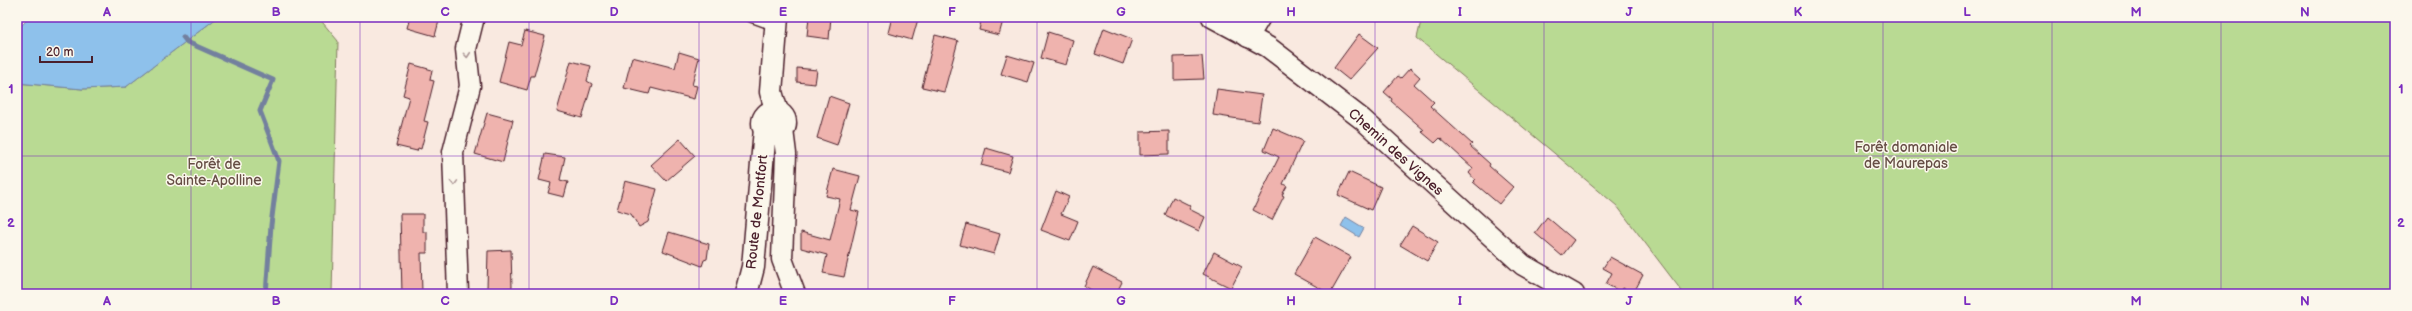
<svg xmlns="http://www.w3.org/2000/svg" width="2412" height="311" font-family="'Balsamiq Sans',sans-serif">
  <rect width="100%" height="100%" fill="#f9e9e0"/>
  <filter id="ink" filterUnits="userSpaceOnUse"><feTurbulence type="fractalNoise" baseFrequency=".025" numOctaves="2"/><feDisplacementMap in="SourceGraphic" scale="8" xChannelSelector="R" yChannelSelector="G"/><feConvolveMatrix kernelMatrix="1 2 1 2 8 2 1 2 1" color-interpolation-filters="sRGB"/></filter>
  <g filter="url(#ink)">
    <g fill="#b9da93" stroke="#827c5f">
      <polygon points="218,17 318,17 338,41 332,294 17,294 17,83 82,89 126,87"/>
      <polygon points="1422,17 2395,17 2395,294 1684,294 1617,206 1417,38"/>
    </g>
    <g fill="#8ec1eb" stroke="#73809e">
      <polygon points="30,17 218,17 126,87 82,89 17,83 17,30"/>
      <polygon points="1346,217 1364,228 1359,237 1341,226"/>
    </g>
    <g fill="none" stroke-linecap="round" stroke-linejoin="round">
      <polyline stroke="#73809e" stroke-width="5" points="183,37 187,42 273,80 260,111 279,161 271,225 266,294"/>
    </g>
    <g fill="#efb3ae" stroke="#4a1f2b">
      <polygon points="410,17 440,17 435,36 407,28"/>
      <polygon points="809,17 831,17 829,39 807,36"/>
      <polygon points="892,17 918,19 912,40 888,33"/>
      <polygon points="982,17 1004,17 999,35 979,30"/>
      <polygon points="1104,28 1132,39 1123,64 1095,54"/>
      <polygon points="525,31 545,36 534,76 531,76 527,90 499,82 509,42 521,45"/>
      <polygon points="1048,32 1073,40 1066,65 1041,58"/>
      <polygon points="1359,34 1378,48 1349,80 1334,68"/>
      <polygon points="935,35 958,41 944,92 922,87"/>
      <polygon points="679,52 699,58 692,85 697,86 694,99 651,88 649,94 624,88 632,57 675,68"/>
      <polygon points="1007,55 1034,63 1028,82 1001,74"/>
      <polygon points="1202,56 1204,79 1174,80 1174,57"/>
      <polygon points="571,61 591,66 587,81 592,84 582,118 557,111"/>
      <polygon points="411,64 432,70 430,80 434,81 424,121 428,122 421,149 418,148 417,151 396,146 409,97 403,95"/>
      <polygon points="797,68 817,70 815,84 797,82"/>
      <polygon points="1410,68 1420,77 1414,84 1434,102 1430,106 1472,144 1470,146 1490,164 1489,166 1513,187 1499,204 1473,182 1475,180 1469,173 1473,168 1440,138 1435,143 1422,132 1424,130 1391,101 1392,99 1384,92 1398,76 1401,78"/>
      <polygon points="1217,89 1262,95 1258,122 1213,115"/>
      <polygon points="829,96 849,103 837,145 817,138"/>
      <polygon points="487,113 513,120 503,162 475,154"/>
      <polygon points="1273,128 1303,141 1283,184 1287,186 1282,195 1284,196 1272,220 1253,210 1279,157 1264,150"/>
      <polygon points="1169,131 1169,154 1140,155 1140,132"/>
      <polygon points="680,139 695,156 666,181 651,165"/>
      <polygon points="986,148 1013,156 1008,172 981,165"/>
      <polygon points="545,154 565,157 560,180 568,182 564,197 548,193 551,183 539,180"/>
      <polygon points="833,169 860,176 851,210 859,212 844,277 823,273 827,255 801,248 801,232 830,240 840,199 826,196"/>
      <polygon points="1349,172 1381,187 1371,210 1338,195"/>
      <polygon points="625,181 657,189 648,222 639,227 631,214 617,210"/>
      <polygon points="1056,191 1069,197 1061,214 1078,221 1070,241 1041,230"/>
      <polygon points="1173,197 1191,206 1189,209 1205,217 1199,231 1165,215"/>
      <polygon points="400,214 423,214 423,232 427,232 427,253 421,253 422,294 402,294"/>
      <polygon points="1547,217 1574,240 1562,256 1535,233"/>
      <polygon points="966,224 1000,234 994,254 960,245"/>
      <polygon points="1412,226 1438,242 1427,261 1400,245"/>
      <polygon points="669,232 709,244 707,259 704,260 702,266 663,251"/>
      <polygon points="1315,237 1351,257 1330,294 1294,274"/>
      <polygon points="511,250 512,288 487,289 488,251"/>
      <polygon points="1214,252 1242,267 1231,288 1203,274"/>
      <polygon points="1610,257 1643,275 1633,294 1623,288 1621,292 1606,284 1612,273 1603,268"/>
      <polygon points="1093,267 1122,282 1116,294 1099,294 1084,286"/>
    </g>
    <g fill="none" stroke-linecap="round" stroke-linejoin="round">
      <defs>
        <polyline id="service" points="752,17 777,26"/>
        <g id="minor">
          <polyline points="1212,17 1268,47 1362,119 1523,265 1574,294"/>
          <polyline points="1248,37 1260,17"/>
          <polyline points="783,130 786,154 782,259 795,294"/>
          <polyline points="458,294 453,152 470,86 466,49 474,17"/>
        </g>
        <g id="tertiary">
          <polyline points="777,112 771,92 777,17"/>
          <circle cx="774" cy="123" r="11"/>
          <polyline points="746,294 753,267 765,129"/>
        </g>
      </defs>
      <use href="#service" stroke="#4a1f2b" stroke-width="13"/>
      <use href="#minor" stroke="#4a1f2b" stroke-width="23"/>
      <use href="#tertiary" stroke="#4a1f2b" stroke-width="25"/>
      <use href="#service" stroke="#fbf7ec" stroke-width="10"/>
      <use href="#minor" stroke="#fbf7ec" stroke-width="20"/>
      <use href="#tertiary" stroke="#fbf7ec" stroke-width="22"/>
    </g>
    <defs><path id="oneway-chevron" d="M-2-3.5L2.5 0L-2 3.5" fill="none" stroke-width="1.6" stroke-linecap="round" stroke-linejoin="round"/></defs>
    <g stroke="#ab9695">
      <use href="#oneway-chevron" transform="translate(467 55) rotate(85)"/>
      <use href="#oneway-chevron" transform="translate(454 183) rotate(88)"/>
    </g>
  </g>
  <path fill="none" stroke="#7b2cbf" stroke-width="1" stroke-opacity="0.55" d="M191,17V294M360,17V294M529,17V294M699,17V294M868,17V294M1037,17V294M1206,17V294M1375,17V294M1544,17V294M1713,17V294M1883,17V294M2052,17V294M2221,17V294M17,156H2395"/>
  <g text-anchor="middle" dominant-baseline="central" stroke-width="3" stroke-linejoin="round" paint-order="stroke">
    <g font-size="14" fill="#664e45" stroke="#fbf7ec">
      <text x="1906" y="147">Forêt domaniale<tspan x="1906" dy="16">de Maurepas</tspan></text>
      <text x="214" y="164">Forêt de<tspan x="214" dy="16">Sainte-Apolline</tspan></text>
    </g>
    <g font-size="14" fill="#4a1f2b" stroke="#fbf7ec">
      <text transform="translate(1396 152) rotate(42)">Chemin des Vignes</text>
      <text transform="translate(757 212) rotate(-84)">Route de Montfort</text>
    </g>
  </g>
  <rect width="2412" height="311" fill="none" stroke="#fbf7ec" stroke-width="44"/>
  <path d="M40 56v6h52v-6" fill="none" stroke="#4a1f2b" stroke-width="2"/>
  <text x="46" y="56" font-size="12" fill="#4a1f2b" stroke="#fbf7ec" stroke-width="3" paint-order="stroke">20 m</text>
  <rect x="22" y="22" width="2368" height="267" fill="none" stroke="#7b2cbf" stroke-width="1.5"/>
  <g font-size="13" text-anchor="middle" font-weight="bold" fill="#7b2cbf">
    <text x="107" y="16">A</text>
    <text x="276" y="16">B</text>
    <text x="445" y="16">C</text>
    <text x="614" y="16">D</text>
    <text x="783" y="16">E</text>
    <text x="952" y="16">F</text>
    <text x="1121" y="16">G</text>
    <text x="1291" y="16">H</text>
    <text x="1460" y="16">I</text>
    <text x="1629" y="16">J</text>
    <text x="1798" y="16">K</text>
    <text x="1967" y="16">L</text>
    <text x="2136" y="16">M</text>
    <text x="2305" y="16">N</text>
    <text x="11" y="93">1</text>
    <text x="2401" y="93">1</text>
    <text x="11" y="227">2</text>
    <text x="2401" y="227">2</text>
    <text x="107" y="305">A</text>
    <text x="276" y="305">B</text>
    <text x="445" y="305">C</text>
    <text x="614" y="305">D</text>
    <text x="783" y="305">E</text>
    <text x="952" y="305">F</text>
    <text x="1121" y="305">G</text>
    <text x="1291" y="305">H</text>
    <text x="1460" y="305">I</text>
    <text x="1629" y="305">J</text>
    <text x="1798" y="305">K</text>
    <text x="1967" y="305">L</text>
    <text x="2136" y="305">M</text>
    <text x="2305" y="305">N</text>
  </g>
</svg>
